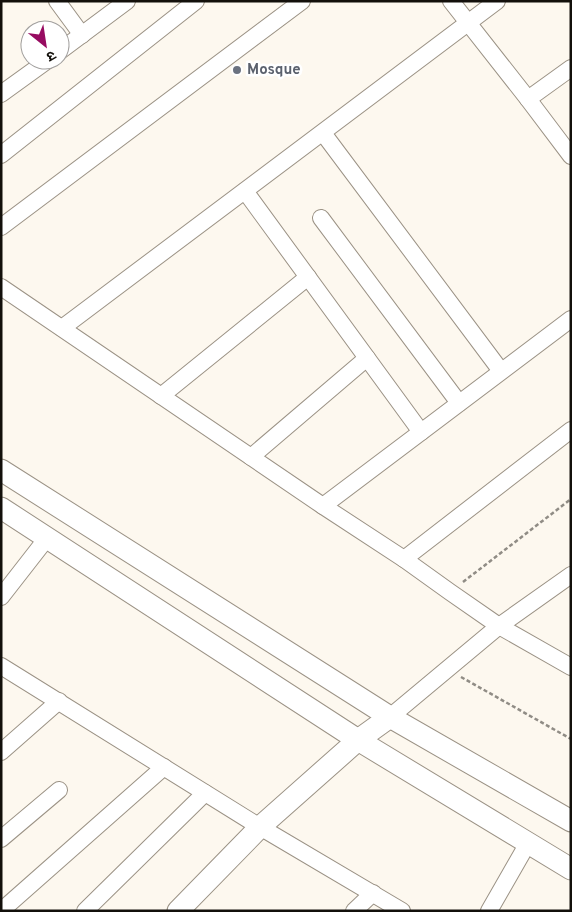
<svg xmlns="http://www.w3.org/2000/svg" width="572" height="912" font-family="Overpass,'Noto Sans Devanagari',sans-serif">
  <rect width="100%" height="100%" fill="#fdf8ef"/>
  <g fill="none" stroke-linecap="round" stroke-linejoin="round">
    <defs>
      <g id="minor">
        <polyline points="57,1 82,35"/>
        <polyline points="451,1 528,99 571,156"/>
        <polyline points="60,51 127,1"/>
        <polyline points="1,94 48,60"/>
        <polyline points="528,99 571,68"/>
        <polyline points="323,133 501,371"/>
        <polyline points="1,155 196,1"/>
        <polyline points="245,191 421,432"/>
        <polyline points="321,218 459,403"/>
        <polyline points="1,227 302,1"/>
        <polyline points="1,287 323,506 404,559 450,592 499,626 571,667"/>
        <polyline points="62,328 497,1"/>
        <polyline points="161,396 308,277"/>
        <polyline points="251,457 367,358"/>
        <polyline points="323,506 571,319"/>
        <polyline points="404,559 571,430"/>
        <polyline points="1,597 47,538"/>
        <polyline points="1,666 260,827 402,911"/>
        <polyline points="390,717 499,626 571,575"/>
        <polyline points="1,752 59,701"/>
        <polyline points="1,839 59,790"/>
        <polyline points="1,911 164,767"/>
        <polyline points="85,911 205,793"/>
        <polyline points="354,911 373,893"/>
        <polyline points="489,911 528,843"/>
      </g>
      <g id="tertiary">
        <polyline points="1,470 390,717 571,821"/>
        <polyline points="1,508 358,740 571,869"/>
        <polyline points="178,911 260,827 358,740 390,717"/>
      </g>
    </defs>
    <use href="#minor" stroke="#9b9285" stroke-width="18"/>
    <use href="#tertiary" stroke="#9b9285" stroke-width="23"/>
    <g stroke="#908c85" stroke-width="2.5" stroke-dasharray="4 2.5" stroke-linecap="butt">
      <polyline points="463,582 571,499"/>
      <polyline points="461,677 571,739"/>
    </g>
    <use href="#minor" stroke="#fff" stroke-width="16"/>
    <use href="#tertiary" stroke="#fff" stroke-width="21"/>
  </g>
  <circle fill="#6b7280" stroke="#fff" stroke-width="2" cx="237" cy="70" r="5"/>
  <g text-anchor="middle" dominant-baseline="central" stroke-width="5" stroke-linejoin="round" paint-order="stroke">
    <g font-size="15" font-weight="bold" fill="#5b616d" stroke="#fff" text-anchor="start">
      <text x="247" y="70">Mosque</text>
    </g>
  </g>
  <rect width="572" height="912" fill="none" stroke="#13100b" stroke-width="5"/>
  <g transform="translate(45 45) rotate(150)"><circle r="24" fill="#ffffff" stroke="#a19f9d"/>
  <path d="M0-4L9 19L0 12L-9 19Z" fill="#970c61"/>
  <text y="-8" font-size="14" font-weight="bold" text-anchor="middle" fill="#13100b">उ</text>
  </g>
</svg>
